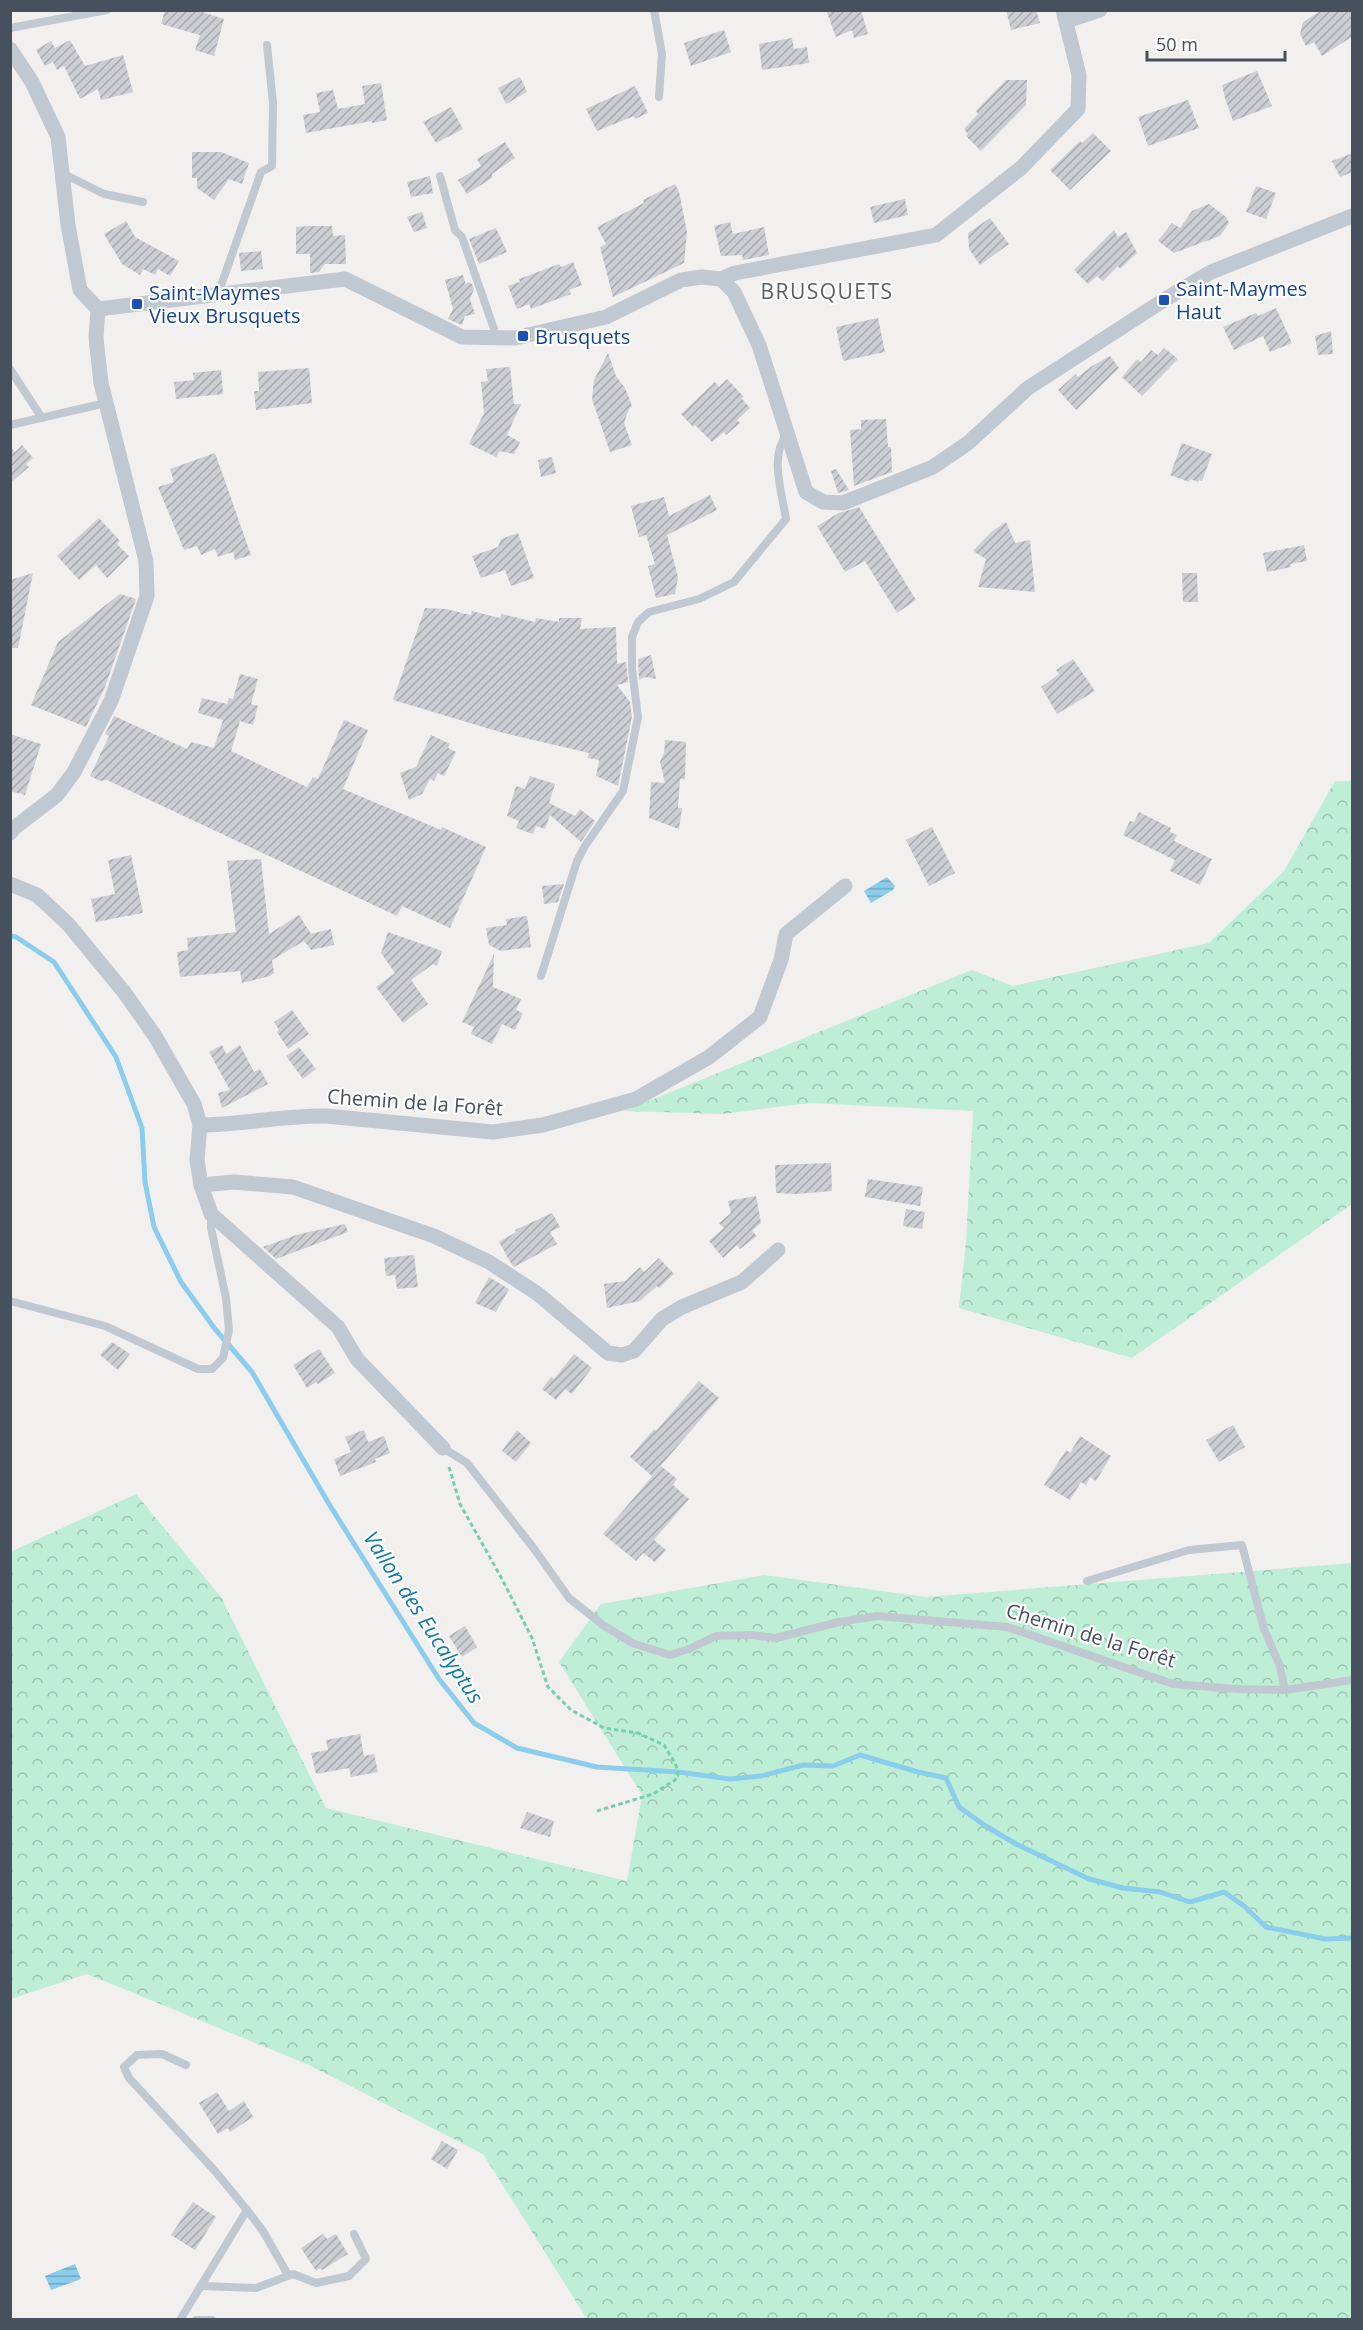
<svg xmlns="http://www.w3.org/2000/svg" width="1363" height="2330" font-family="'Open Sans',sans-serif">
  <defs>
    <pattern id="forest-crowns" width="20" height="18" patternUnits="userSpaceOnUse" patternTransform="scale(1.5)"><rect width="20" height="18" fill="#beefd6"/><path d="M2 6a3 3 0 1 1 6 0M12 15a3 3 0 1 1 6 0" fill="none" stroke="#9cc4b1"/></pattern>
    <pattern id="water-rules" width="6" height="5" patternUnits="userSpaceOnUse" patternTransform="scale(1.5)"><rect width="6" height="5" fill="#8bcdec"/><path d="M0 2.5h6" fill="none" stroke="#73a9c2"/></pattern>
    <pattern id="building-hatch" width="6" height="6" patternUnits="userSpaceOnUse" patternTransform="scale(1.5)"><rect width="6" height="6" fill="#ccced4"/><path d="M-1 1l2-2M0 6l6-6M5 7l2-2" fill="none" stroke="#a7aaaf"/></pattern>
  </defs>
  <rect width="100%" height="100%" fill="#f2efef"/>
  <g fill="url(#forest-crowns)">
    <polygon points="1335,781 1352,781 1352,1204 1132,1358 959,1308 966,1242 973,1111 810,1103 722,1114 624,1111 972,970 1013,986 1209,943 1284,871"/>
    <polygon points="136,1494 221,1597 326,1808 627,1881 642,1795 559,1662 601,1604 764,1575 926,1597 1352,1563 1352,2319 587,2319 483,2154 309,2065 87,1974 11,1999 10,1552"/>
  </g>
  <g fill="url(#water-rules)">
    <polygon points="887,877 895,886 893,890 871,903 864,891"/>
    <polygon points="75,2264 81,2279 51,2290 45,2276"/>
  </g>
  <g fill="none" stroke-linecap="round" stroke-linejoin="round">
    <polyline stroke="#8bcdec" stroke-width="5" points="10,936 16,937 54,962 116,1057 142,1128 145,1182 154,1227 181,1282 215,1329 252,1372 329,1504 439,1679 474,1723 517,1748 597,1767 678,1772 730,1779 761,1776 803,1765 833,1766 860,1755 918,1772 946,1778 959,1807 984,1825 1016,1844 1089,1879 1123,1888 1160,1892 1190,1902 1224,1892 1244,1906 1266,1927 1325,1939 1352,1938"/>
  </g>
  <g fill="url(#building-hatch)">
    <polygon points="165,10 196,10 224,19 214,56 195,50 200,35 161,24"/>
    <polygon points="826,10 861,10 868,34 854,38 852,30 836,37"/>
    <polygon points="1006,10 1036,10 1040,23 1011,30"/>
    <polygon points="1322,10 1353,10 1353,36 1322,56 1314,42 1306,46 1300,34 1303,22"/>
    <polygon points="724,30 731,52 691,66 684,43"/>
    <polygon points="792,38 794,49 807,47 809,63 762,70 759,44"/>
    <polygon points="70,40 85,66 123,55 133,92 101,100 98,89 80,99 64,66 57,70 53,62 45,66 36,50 51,41 55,48"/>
    <polygon points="1257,71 1272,106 1233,121 1225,98 1222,85"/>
    <polygon points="520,77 527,92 506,104 498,88"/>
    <polygon points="1006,80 1027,80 1026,105 981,151 966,136 968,134 964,129 978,114 976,111"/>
    <polygon points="381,83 387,120 372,123 372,121 306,133 303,115 320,112 316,93 333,90 338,109 365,104 362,86"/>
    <polygon points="635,86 648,113 635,119 634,116 597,131 586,109"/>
    <polygon points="1188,100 1199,128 1148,146 1138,117"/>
    <polygon points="451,107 463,129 436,143 423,122"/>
    <polygon points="1093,133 1111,151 1070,190 1050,170 1080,141 1082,143"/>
    <polygon points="505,142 515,158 492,174 492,178 467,194 458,180 481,166 477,159"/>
    <polygon points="192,152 221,152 249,163 242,184 229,179 214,200 197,188 197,178 192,178"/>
    <polygon points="1353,153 1353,172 1340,177 1332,161"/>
    <polygon points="430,176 433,193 411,197 407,182"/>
    <polygon points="675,184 679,192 687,232 684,263 613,297 600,247 606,244 597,227 644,203 643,200"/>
    <polygon points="1256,186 1276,193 1266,219 1246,212"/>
    <polygon points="905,199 908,215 874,223 870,207"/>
    <polygon points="1209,204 1226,217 1229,223 1220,236 1174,253 1158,241 1172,223 1180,228 1192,211"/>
    <polygon points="422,212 427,228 414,232 407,217"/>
    <polygon points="990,218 1009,244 980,265 969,249 968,233"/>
    <polygon points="126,221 135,237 179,261 170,276 158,269 155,275 143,269 140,275 122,264 104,234"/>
    <polygon points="730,222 733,234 764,227 769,255 743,260 742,255 721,256 714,226"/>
    <polygon points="310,226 332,226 333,236 345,235 346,264 325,264 319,272 310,273 310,254 296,254 296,227"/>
    <polygon points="496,228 507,252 479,264 469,239"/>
    <polygon points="1114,230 1118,237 1126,232 1137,253 1120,269 1118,266 1103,281 1097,276 1088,284 1074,270"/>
    <polygon points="261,251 263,269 241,271 239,253"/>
    <polygon points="573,262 582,285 569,290 571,294 531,309 529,304 517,309 508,286 520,282 519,279 559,264 561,267"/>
    <polygon points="463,275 466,285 468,282 472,284 474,289 470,299 475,314 465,316 462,325 448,319 453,309 445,280"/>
    <polygon points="1276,308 1292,343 1270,352 1263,336 1234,350 1223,327 1256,313 1258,316"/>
    <polygon points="878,318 885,352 843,361 836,327"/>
    <polygon points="1331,331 1333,354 1318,355 1315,336"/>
    <polygon points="1164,348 1178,359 1142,396 1122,377 1137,359 1141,362 1151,350 1158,355"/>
    <polygon points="608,353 616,376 625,388 632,406 629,409 624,423 632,445 610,452 592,399 594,380"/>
    <polygon points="1110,356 1119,368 1076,410 1058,390 1076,374 1078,377 1092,366"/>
    <polygon points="510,367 514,404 521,404 507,435 520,442 514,454 500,451 496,457 469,444 484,413 481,382 488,381 486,369"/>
    <polygon points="309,368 312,403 256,410 254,391 259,391 258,372"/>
    <polygon points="221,370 223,394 176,399 174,382 194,380 193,373"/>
    <polygon points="727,379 744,397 741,398 750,408 737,420 740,423 726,435 724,432 712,442 695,425 693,427 681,414 715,382 719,387"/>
    <polygon points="886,419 888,447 891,447 892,472 854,486 850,430 861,429 861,420"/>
    <polygon points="1182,443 1212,454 1202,481 1199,480 1198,482 1190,479 1189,482 1170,475"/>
    <polygon points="22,445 33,458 26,464 29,467 10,483 10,446 15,452"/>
    <polygon points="215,453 251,555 235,560 233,552 218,557 215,549 201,555 197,546 184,550 158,487 174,482 170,469"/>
    <polygon points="552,457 556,473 541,477 538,460"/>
    <polygon points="836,469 849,490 838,493 831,471"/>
    <polygon points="710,495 717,510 667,535 678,577 675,594 656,598 648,566 655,564 646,535 639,537 631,506 664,497 669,516"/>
    <polygon points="859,507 916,600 897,613 865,561 845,572 817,526 839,513"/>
    <polygon points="99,518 120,541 117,544 129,556 107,578 96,565 79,580 57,556"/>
    <polygon points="1006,522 1015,543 1030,540 1035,592 978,587 986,559 973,551 991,532"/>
    <polygon points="518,533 534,578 511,586 505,570 481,578 472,556 498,547 501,539"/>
    <polygon points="1304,545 1307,561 1290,564 1291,567 1267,572 1263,553"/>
    <polygon points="33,573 18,648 10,648 10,580"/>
    <polygon points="1182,573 1197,573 1198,602 1183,602"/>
    <polygon points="120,594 136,599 105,687 86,727 31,705 58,642"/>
    <polygon points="425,608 446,609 471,615 472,611 500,618 502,614 535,622 536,618 559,622 559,618 582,618 580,629 616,627 617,664 626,662 628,682 617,685 630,702 632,717 618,786 596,776 599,760 588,758 589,753 500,732 393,700"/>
    <polygon points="651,655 656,679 645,677 639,680 638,659"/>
    <polygon points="1073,659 1095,691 1057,714 1041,687 1059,674 1056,670"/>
    <polygon points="240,674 258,679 251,704 258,706 253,725 240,721 231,751 307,787 313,777 318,779 344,720 368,730 343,789 441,830 442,827 486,847 450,928 402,906 397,916 107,780 100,781 90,776 109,736 105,734 114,716 187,749 191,742 214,748 223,720 198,713 202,698 227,704 229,698 233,699"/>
    <polygon points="10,734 41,744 25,795 10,791"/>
    <polygon points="431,735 450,744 448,748 456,752 444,776 438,773 434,781 430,779 422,794 409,800 400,773 416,767"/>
    <polygon points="665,740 686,742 685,779 680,779 678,808 682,808 679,829 649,818 651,782 665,783 660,762 664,753"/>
    <polygon points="530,776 555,784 549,803 575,816 580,809 595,821 581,842 550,815 545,829 536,826 533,834 516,828 519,821 507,816 516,786 525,789"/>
    <polygon points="1139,812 1171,828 1170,832 1177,835 1174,841 1212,859 1200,885 1170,871 1175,860 1123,835 1130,821 1134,822"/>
    <polygon points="932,827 955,873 929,886 906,840"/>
    <polygon points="131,855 143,913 96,922 91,899 115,894 108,860"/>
    <polygon points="261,859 269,934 299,915 311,934 331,929 334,945 311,950 304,941 272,960 274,973 270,976 242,983 240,971 180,977 177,952 188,950 187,938 236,932 227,861"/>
    <polygon points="564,884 558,902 544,904 542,886"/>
    <polygon points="527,916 531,947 501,951 489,945 486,928 507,925 506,919"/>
    <polygon points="388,932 442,951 437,966 433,964 411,980 428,1004 403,1023 376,987 395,973 381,953"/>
    <polygon points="494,954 493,987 521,999 516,1010 523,1013 515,1030 502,1024 492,1044 471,1034 474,1027 462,1022"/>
    <polygon points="292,1010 309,1034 288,1049 277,1032 279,1030 274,1022"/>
    <polygon points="222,1045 226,1054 240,1045 254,1072 260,1069 268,1084 222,1108 218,1093 230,1090 209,1052"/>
    <polygon points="299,1047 316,1069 303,1079 286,1056"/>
    <polygon points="831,1163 832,1191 796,1194 776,1193 775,1165"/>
    <polygon points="868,1179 923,1187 920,1206 865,1197"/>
    <polygon points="756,1196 761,1223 752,1231 757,1236 740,1249 737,1245 723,1258 709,1241 724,1228 719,1223 731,1213 728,1201"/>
    <polygon points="906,1209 925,1212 922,1229 903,1226"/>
    <polygon points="552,1213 560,1227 550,1232 557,1244 514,1267 512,1265 499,1242 516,1232 515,1230"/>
    <polygon points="345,1224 348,1232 276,1259 263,1247 296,1235"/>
    <polygon points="414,1255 418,1287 397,1289 395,1275 386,1276 384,1258"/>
    <polygon points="659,1258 674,1274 659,1288 657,1286 640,1301 607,1308 604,1284 625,1281 640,1267 644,1272"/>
    <polygon points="489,1277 509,1289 496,1312 475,1303"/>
    <polygon points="112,1342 130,1354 118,1370 100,1355"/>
    <polygon points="319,1349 335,1373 318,1384 316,1382 307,1388 293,1365"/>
    <polygon points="574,1354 592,1368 572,1394 565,1389 556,1400 542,1389 551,1377 554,1379"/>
    <polygon points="699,1381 719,1398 652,1476 630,1457 654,1429 656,1431"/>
    <polygon points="1233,1425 1245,1447 1219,1462 1206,1440"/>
    <polygon points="364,1430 368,1442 384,1436 390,1453 375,1459 376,1462 340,1476 334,1459 351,1452 345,1437"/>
    <polygon points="517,1430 531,1443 516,1462 502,1451"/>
    <polygon points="1080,1436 1111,1456 1096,1481 1090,1477 1086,1485 1081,1482 1070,1500 1044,1485 1066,1450 1070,1453"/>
    <polygon points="661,1466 677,1479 673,1485 689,1499 654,1540 666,1550 655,1562 643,1553 636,1561 603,1534"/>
    <polygon points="465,1626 477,1647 462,1657 449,1636"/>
    <polygon points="360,1734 364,1756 374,1754 378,1772 351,1777 349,1768 316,1774 311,1753 328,1750 326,1740"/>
    <polygon points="527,1812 554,1821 550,1837 520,1828"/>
    <polygon points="217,2092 229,2111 244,2101 253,2117 230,2132 228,2128 218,2134 199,2103"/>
    <polygon points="442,2141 458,2150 447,2169 431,2159"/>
    <polygon points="193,2202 216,2217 195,2250 171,2235"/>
    <polygon points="323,2234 327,2239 336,2234 348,2254 322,2270 320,2268 316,2271 301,2248"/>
  </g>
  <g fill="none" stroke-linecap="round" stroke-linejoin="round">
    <polyline stroke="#75ceac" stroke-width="3" stroke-dasharray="4.5 3" stroke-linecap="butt" points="449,1467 460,1504 502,1579 532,1638 548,1687 571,1710 604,1728 638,1733 664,1745 675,1763 678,1772 675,1780 653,1794 597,1811"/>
    <g stroke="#c0c8d1" stroke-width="8">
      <polyline points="654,10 662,54 659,97"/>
      <polyline points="10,28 107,10"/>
      <polyline points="62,173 104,194 143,202"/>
      <polyline points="440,176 455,230 462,237 494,329 493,337"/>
      <polyline points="218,294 261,172 272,166 273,103 267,45"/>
      <polyline points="10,369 42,418"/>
      <polyline points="10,425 106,403"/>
      <path d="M541,976L577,861L585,846L623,791L638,717L632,669V637L638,622L649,612L699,599L734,582L786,519C782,492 769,456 787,434"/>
      <polyline points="10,1301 105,1326 198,1369 212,1369 223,1358 229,1330 226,1298 211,1228 211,1215"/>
      <polyline points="443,1448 467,1463 535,1550 569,1598 603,1625 632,1643 670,1655 689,1649 716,1636 750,1635 776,1638 839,1622 877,1616 1007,1627 1173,1684 1237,1689 1285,1690 1352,1680"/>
      <polyline points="1087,1581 1189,1550 1242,1545 1264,1629 1280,1666 1285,1690"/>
      <polyline points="247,2210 263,2231 288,2275"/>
      <polyline points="201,2286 256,2288 293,2274 316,2283 349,2276 366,2259 354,2234"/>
      <polyline points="180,2320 247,2210 215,2171 129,2078 124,2067 137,2055 162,2054 186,2065"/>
      <polyline points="196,2320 212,2320"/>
    </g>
    <g stroke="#c0c8d1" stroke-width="15">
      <polyline points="1067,21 1100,10"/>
      <polyline points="10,49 32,82 58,137 68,225 80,290 98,309 345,279 462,337 515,338 606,317 681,280 702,277 721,279 734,292 759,345 806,492 823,502 843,503 933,467 968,443 1028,388 1164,300 1211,272 1352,216"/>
      <polyline points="721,279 735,273 936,235 1021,168 1078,109 1079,75 1063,10"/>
      <polyline points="10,833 14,828 57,795 74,772 111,701 147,596 146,561 101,383 96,338 98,309"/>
      <polyline points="10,884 37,895 68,924 124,992 155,1036 194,1104 200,1125 197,1160 201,1185 211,1214 338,1327 357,1359 443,1448"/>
      <path d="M200,1125C242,1125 283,1115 326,1116L493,1132L543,1125L636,1099L709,1057L760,1017L781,960L786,934L845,886"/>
      <polyline points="201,1185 234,1182 293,1187 434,1236 489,1262 538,1294 608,1353 622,1355 634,1351 662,1319 682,1307 742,1282 778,1250"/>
    </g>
  </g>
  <g fill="#1a4fb4" stroke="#fff" stroke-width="2">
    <rect x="1158" y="294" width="12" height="12" rx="3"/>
    <rect x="131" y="298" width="12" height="12" rx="3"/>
    <rect x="517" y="330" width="12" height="12" rx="3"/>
  </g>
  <g text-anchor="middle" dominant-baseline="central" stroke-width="4.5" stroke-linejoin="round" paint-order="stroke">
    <g font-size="20" fill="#164399" stroke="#fff" text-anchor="start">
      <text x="1176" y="288">Saint-Maymes<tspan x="1176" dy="23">Haut</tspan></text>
      <text x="149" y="292">Saint-Maymes<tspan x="149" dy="23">Vieux Brusquets</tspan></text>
      <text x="535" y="336">Brusquets</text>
    </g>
    <g font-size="20" fill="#47505d" stroke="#fff">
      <text transform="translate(415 1102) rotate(4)">Chemin de la Forêt</text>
      <text transform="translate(1091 1635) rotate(17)">Chemin de la Forêt</text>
    </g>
    <g font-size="21" letter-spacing="1.5" fill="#5c5f64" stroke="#fff">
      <text x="827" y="291">BRUSQUETS</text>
    </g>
    <g font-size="21" font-style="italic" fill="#0c78ab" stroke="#fff">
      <text transform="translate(424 1617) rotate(57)">Vallon des Eucalyptus</text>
    </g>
  </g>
  <rect width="1363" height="2330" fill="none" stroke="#47505d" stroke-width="24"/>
  <path d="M1147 51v9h138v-9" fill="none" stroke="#47505d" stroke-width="3"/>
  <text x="1156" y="51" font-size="18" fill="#47505d" stroke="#ffffff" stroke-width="4.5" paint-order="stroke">50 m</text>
</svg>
